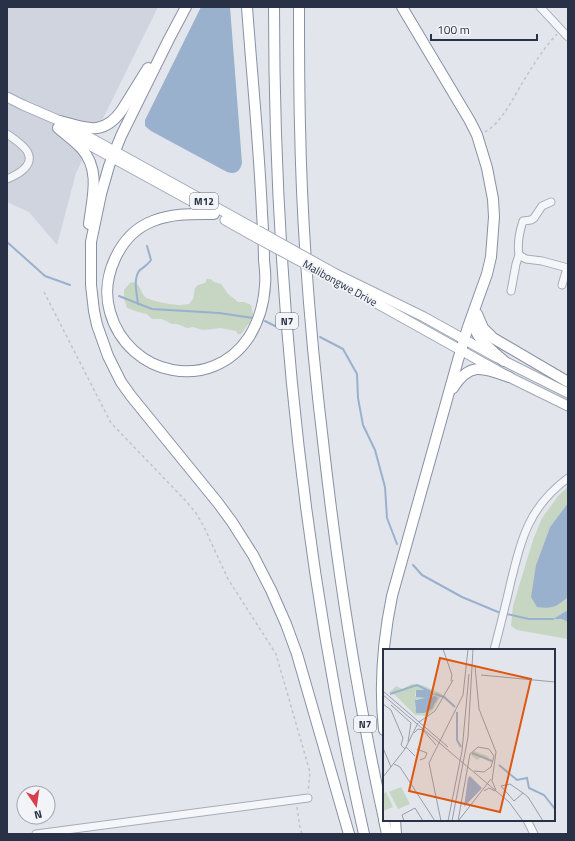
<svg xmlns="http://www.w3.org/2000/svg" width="575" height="841" font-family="'Titillium Web',sans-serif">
  <rect width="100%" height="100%" fill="#e2e5ec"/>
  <polygon fill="#d0d4de" points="7,7 158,7 76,173 57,245 29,212 7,202"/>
  <g fill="#c6d6c2">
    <path d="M207,279H211L214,282L221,284L228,294L232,297L238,302H244L251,305L253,314L250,322L241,334H238L236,331L221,328L203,330L193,327L187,328L177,324H172L162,319H152L147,314C140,313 134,310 127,308L124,298V290L130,283L134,282C141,285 140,292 145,297C151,301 172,305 180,305C183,305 186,304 189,304L193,299L195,288L198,285L205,283Z"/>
    <polygon points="568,487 568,503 550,527 536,565 559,604 568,597 568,610 553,619 562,619 568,622 568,639 517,630 511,626 513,606 533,540 542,518 559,495"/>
  </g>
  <g fill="#9ab1ce">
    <path d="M201,7H230L242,163C240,171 236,175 227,172L151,131L145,126V120Z"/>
    <path d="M568,503V597C556,607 553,609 537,607L531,597L536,565L550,527Z"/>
    <polygon points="568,610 568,622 562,619 553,619"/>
  </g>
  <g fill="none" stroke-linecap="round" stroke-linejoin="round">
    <g stroke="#9ab1ce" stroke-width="2">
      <polyline points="7,242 45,276 70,285"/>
      <polyline points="119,296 152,309 219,313 253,318"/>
      <path d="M138,304C137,294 133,280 139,271C143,267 147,266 151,260L147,246"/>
      <polyline points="265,321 279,328"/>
      <polyline points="320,337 343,349 357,374 358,398 363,425 375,450 385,487 387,518 397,544"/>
      <polyline points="413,565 422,575 462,597 498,612 529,619 553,619"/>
    </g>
    <defs>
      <g id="minor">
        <polyline points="540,7 568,37"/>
        <path d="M7,134C13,138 25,146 28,153C34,166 17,175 7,179"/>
        <path d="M551,202L542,206L534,218L531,220L523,221C519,233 517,243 519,255L526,259L542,261L568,268"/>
        <polyline points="562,285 567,268"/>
        <polyline points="511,291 516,264 519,255"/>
        <path d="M494,650C500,627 506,604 511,581C522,537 529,507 568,478"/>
        <polyline points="527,820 534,834"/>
        <polyline points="36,834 308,798"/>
      </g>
      <g id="major">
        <polyline points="7,97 23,105 60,121 257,230"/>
        <polyline points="71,135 204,208"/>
        <polyline points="225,220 257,238"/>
        <polyline points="334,273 424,317 494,356 568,393"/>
        <polyline points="335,280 509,377 568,406"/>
      </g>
      <g id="highway">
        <polyline points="186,7 169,39 121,136 109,166 101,194 91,242 91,285 94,311 97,325 108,356 121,382 131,396 218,503 232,522 253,555 271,590 286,624 297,654 349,834"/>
        <path d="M274,7C274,285 303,563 364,834"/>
        <path d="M299,7C299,47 299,86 300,126C302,234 311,343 324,450C338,573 357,697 384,819"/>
        <path d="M60,121C86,128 103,137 122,110L148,68"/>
        <path d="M58,128C66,135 75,141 82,149C101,171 92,198 89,224"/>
        <path d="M214,214C193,214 173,213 153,221C119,234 100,278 110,312C128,376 211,394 249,337C259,321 264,303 265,285C266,277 265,269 264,261C264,245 263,229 262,213C259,144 252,76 247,7"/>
        <polyline points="477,314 483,328 493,338 568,382"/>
        <path d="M476,316C475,320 474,325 475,329C479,341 495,353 504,361"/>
        <path d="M453,388C470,361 484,368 509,377"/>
        <path d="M384,730C379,685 383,640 392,596L458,360L468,327L487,274L491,257L494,217L493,199L487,168L477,135L470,121L402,7"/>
        <polyline points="384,820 387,834"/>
        <polyline points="395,820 396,834"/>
      </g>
    </defs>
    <use href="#minor" stroke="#a6abb7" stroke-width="9"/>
    <use href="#major" stroke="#a0a8b8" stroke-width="11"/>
    <use href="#highway" stroke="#8891a3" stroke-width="12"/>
    <g stroke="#c0c3ca" stroke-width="1.5" stroke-dasharray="3 3" stroke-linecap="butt">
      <path d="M485,132C503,122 515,94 526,77C535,62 545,47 557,34"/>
      <polyline points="44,292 111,423 185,500 196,513 204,527 228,579 276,654 310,772 308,792"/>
      <polyline points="297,807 300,828 302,834"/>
    </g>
    <use href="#minor" stroke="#f5f6f9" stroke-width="7"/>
    <use href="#major" stroke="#fff" stroke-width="9"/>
    <use href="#highway" stroke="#fff" stroke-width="10"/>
    <defs>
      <g id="major-bridge">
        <polyline points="257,230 334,273"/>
        <polyline points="257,238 335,280"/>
      </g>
    </defs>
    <use href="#major-bridge" stroke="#a0a8b8" stroke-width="11" stroke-linecap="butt"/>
    <use href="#major-bridge" stroke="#fff" stroke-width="9"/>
  </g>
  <g text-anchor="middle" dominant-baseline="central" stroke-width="3.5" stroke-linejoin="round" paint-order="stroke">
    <g fill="#f2f4f8" stroke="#656c7b" stroke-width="1">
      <rect x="190" y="193" width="28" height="16" rx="3"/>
      <rect x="276" y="313" width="22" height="16" rx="3"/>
      <rect x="354" y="716" width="22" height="16" rx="3"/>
    </g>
    <g font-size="10" font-weight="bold" fill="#283145">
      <text x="204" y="201">M12</text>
      <text x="287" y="321">N7</text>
      <text x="365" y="724">N7</text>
    </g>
    <g font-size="11" fill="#283145" stroke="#f2f4f8">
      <text transform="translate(340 283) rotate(29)">Malibongwe Drive</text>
    </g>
  </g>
  <g transform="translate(383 649)">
    <rect width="172" height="172" fill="#e2e5ec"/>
    <path d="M29,35L39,36L59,45L50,61L43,67L32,66L12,46L6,44L13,37L19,40ZM33,41H43L51,45L46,48L32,47ZM46,49L53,54L45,63L32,60L33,50ZM91,102L105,107L108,113L98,108L94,111L88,106ZM18,138L27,155L15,160L6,143ZM3,143L10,158L0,162V145Z" fill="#c6d6c2" fill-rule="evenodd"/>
    <path d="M33,41H43L52,45L44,49L33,48ZM52,47L55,49L49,60L41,64H33L32,51ZM87,127L99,139L81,158L85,129Z" fill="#9ab1ce"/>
    <path fill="none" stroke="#9ab1ce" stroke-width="2" d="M7,45L34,36L48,43M52,45L61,48L72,58M74,63V91L78,98M89,104L109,112M116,116L134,131L144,129L146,139L161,146L172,160"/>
    <path fill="none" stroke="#989da9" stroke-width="1" d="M60,0L69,26L68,32M92,17L96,60L113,103L109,132L113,141M98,26L172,33M0,42L65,98M0,46L126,153L140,172M0,55L8,61L20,89L18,96L22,100M8,56L28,74L25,93M36,73L52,62L70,31M31,84L35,80L40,81L53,96M23,98L32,107M0,99L8,118M34,100L44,104L42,109L37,111M11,115L17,118L52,172M0,128L22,100L35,74M101,142L106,139L112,142M140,144L131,152L118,137L127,135L140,144L145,148L160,172M76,171L108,130M21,172L19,166L32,159L40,172M58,172L46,114L80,46L85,0M65,172L79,102L86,25M69,172L85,88L90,0M75,172L87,105L95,98L106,100L111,107L108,118L101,123L91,122"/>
    <path fill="#de570f" fill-opacity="0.15" stroke="#de570f" stroke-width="2" d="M57,9L148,30L117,163L26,142Z"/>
    <rect width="172" height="172" fill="none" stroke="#283145" stroke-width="2"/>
  </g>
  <rect width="575" height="841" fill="none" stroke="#283145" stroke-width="16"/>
  <g transform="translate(36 805) rotate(167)"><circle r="19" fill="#f2f4f8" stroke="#a1a6b0"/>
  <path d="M0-3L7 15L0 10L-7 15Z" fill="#d93e4d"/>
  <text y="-6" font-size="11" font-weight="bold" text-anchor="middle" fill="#283145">N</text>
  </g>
  <path d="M431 34v6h106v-6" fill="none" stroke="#283145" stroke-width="2"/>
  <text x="437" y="34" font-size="12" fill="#283145" stroke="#f2f4f8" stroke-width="3" paint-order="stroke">100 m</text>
</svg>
